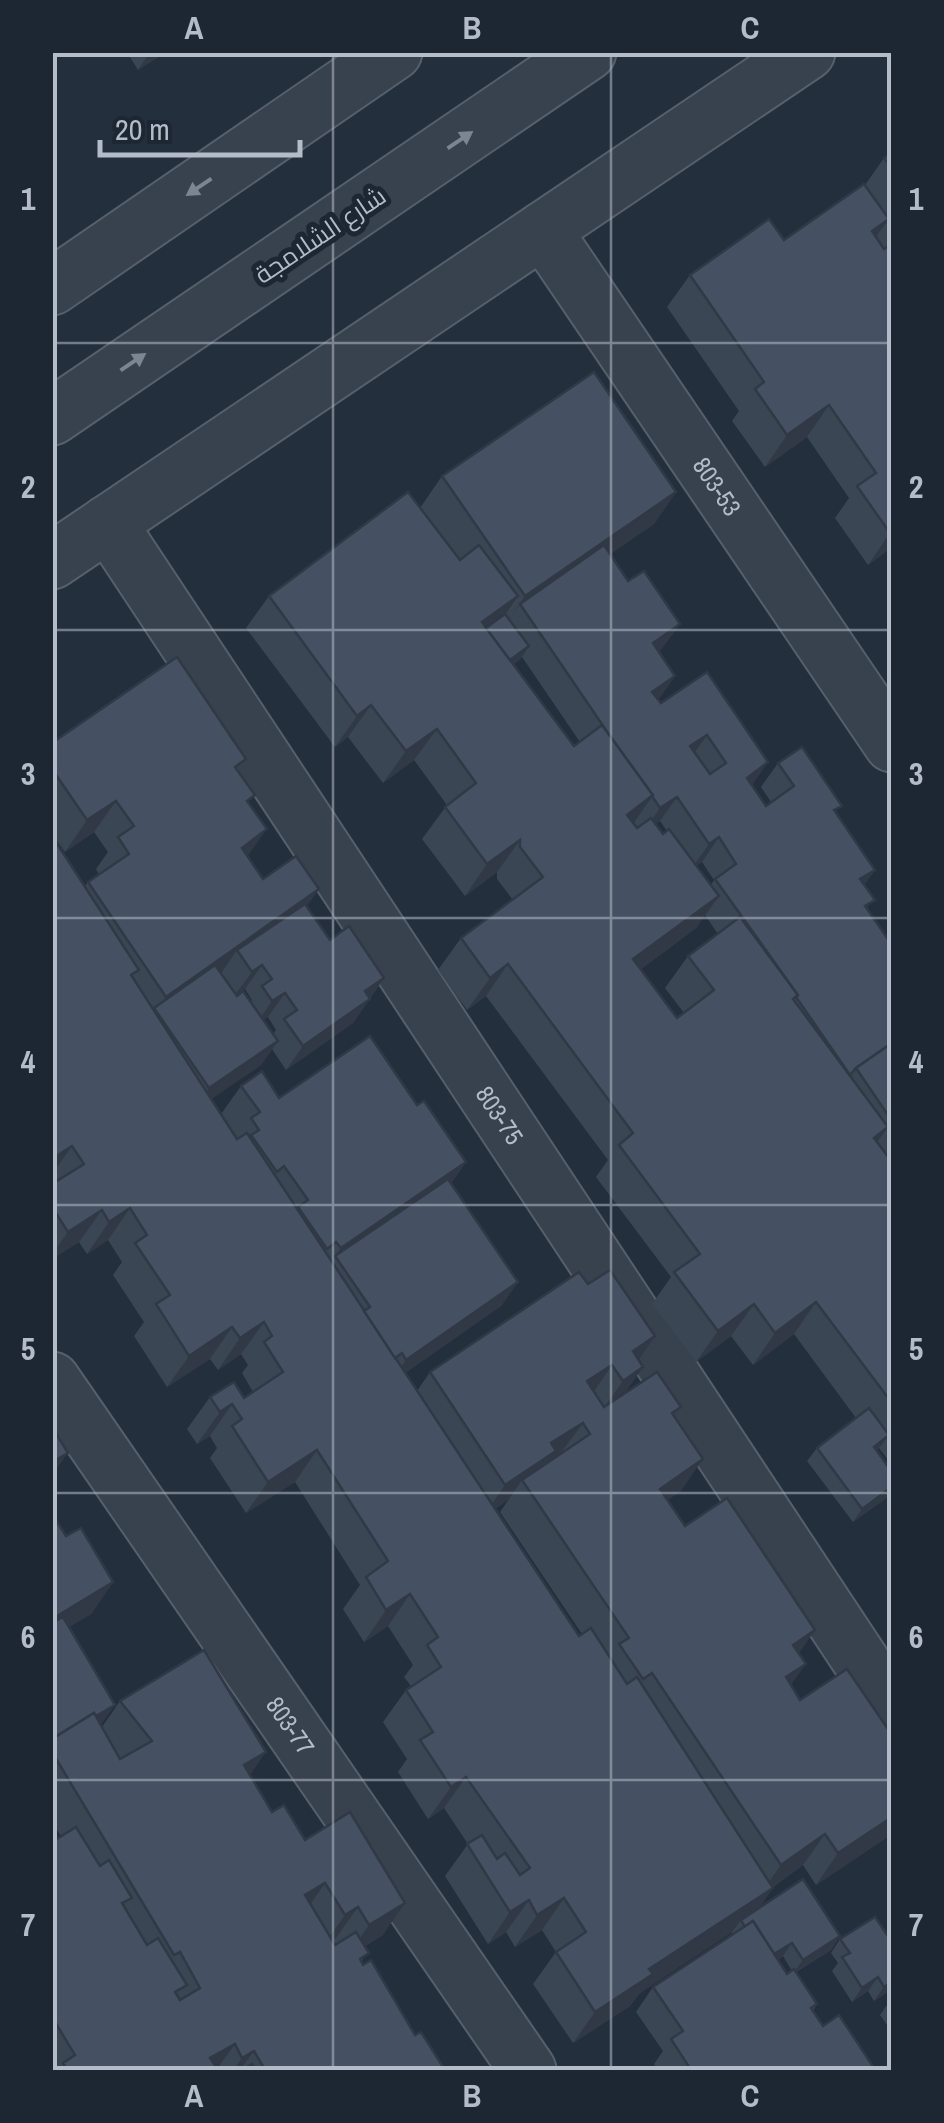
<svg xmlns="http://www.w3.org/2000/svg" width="944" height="2123" font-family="'Archivo Narrow',Cairo,sans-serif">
  <rect width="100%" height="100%" fill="#242f3e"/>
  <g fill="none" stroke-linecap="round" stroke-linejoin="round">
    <defs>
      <g id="minor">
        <path id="s1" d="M543,230L892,744"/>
        <polyline points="52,287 394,52"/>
        <polyline points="52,417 588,52"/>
        <path id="s2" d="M108,523L892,1708"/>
        <polyline points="52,561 807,52"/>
        <path id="s3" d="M52,1380L528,2070"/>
      </g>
    </defs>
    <use href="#minor" stroke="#565f6c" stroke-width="59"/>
    <use href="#minor" stroke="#38414e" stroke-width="55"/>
  </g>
  <g fill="#3b4654" fill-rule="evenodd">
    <polygon points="127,52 166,52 138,70"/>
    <polygon points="892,153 892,547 868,565 835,518 849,498 807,437 765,467 732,421 739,411 667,307 690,275 784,240 865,185 884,158"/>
    <path d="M442,476L676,492L654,524L610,554L628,581L680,624L662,648L659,651L675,676L658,700L661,703L707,672L752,785L766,806L771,802L761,787L778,763L837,814L875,870L864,885L868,910L892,945V1465L879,1448L877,1450L892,1494L853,1522L807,1461L817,1448L856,1418L794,1334L753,1365L731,1336L696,1362L652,1304L671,1277L596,1177L608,1160L486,996L467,1010L438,970L461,938L513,900L497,879V872L465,896L422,839L447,805L414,760L383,783L348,737L335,747L246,628L269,596L420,508ZM522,657L580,742L574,746L514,664ZM660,821L667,831L663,834L655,824ZM702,862L714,880L711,885L696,866ZM705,915L718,934L688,956L665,988L684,1013L677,1018L641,969L696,928Z"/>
    <path d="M52,743L238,771L249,803L248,857L263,879L307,907L330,940L384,978L353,1023L286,1070L272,1049L261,1065L211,1099L221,1114L241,1086L279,1098L417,1105L466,1162L451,1183L518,1282L501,1306L405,1373L417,1391L430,1372L639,1360L625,1394L675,1417L681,1491L667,1500L685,1526L799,1653L791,1685L892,1834L816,1885L803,1865L773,1887L760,1907L840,1936L831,1950L796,1972L817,2004L813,2011L823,2026L874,2068L872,2070H658L654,2064L663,2051L636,2012L653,1987L732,1935V1932L640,1993L630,2006L573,2043L533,1984L556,1952L542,1930L515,1947L506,1932L488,1944L445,1876L468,1844L444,1808L428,1819L398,1772L407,1759L383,1722L406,1690L411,1686L404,1677L413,1665L388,1626L364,1642L343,1609L360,1585L295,1482L246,1513L210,1458L217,1448L210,1436L197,1444L187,1429L210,1397L244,1398L253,1392L242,1373L248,1365L241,1354L218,1370L210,1359L167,1387L134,1336L144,1322L113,1275L122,1262L108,1240L87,1254L79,1242L52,1259V836L85,886L88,882L99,875L96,869L108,852L94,832L65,852L52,834ZM245,989L252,1000L251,1002L236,995ZM268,1017L276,1030L273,1034L263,1020ZM509,1499L500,1512L582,1634L579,1636L495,1509ZM783,1956L792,1971L787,1974L778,1960Z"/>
    <polygon points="52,1514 66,1536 113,1582 91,1614 69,1627 102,1727 120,1701 250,1775 272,1812 305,1840 383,1935 365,1946 362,1963 415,2035 445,2070 52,2070 52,1842 61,1836 54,1825 52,1827"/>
    <polygon points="840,1939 892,1942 892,1989 874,2001 868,1991 852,2002 832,1971 838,1963 831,1953"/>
    <polygon points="892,1998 892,2032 880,2015"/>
  </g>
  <g fill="#303945">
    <polygon points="150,52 166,52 138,70"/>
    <polygon points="889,219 866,250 872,231"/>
    <polygon points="829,405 807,437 765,467 787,435"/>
    <polygon points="676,492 654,524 526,612 520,604 503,628 525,596"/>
    <polygon points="892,532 892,547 868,565 890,533"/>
    <polygon points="518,596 496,628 482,638 482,622"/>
    <polygon points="680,624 662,648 636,667 653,643"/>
    <polygon points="529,646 520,660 493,679 503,665"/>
    <polygon points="675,676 658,700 652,692"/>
    <polygon points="371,705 348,737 335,747 357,716"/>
    <polygon points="437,729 414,760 383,783 406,751"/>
    <polygon points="707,735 690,759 690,746"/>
    <polygon points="768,762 751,787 747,778"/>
    <polygon points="653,795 631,827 627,815"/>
    <polygon points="677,797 660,821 643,833 660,808"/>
    <polygon points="116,801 94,832 65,852 87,820"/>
    <polygon points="267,829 244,861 242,848"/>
    <polygon points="719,837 702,862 692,868 709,844"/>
    <polygon points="520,840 497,872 465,896 487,864"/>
    <polygon points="875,870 858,894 860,879"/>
    <polygon points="319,889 297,921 237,950 220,975 156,1011 166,997"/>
    <polygon points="719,896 696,928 611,991 633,959"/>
    <polygon points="508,964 486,996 467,1010 490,978"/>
    <polygon points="262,965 245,989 234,996 252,972"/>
    <polygon points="384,978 353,1023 286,1070 303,1046 365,991"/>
    <polygon points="285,993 268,1017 255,1026 272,1001"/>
    <polygon points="278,1041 261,1065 192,1112 209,1088"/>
    <polygon points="888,1127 865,1159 874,1138"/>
    <polygon points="72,1146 52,1174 52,1159"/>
    <polygon points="466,1162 444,1194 335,1256 341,1248"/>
    <polygon points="130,1208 108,1240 87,1254 109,1222"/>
    <polygon points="102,1210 79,1242 52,1259 52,1254 68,1232"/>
    <polygon points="518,1282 501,1306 389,1384 406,1360"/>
    <polygon points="816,1302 794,1334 753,1365 775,1333"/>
    <polygon points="754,1304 731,1336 696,1362 718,1331"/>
    <polygon points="264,1322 241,1354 218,1370 240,1338"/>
    <polygon points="232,1327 210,1359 167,1387 189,1356"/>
    <polygon points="655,1336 633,1368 633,1351"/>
    <polygon points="612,1365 590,1397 587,1381"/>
    <polygon points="643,1367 621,1399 600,1413 623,1381"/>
    <polygon points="232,1404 210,1436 197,1444 220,1412"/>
    <polygon points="583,1423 560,1454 522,1480 509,1499 483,1517 505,1485 551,1443"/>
    <polygon points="889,1435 879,1448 864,1460 874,1447"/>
    <polygon points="317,1450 295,1482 246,1513 268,1482"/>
    <polygon points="68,1453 52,1475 52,1462"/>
    <polygon points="703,1459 681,1491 637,1521 660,1489"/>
    <polygon points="892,1487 892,1494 853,1522 862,1509"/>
    <polygon points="113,1582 91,1614 52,1637 52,1619"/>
    <polygon points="410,1594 388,1626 364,1642 386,1610"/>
    <polygon points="815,1630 793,1662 793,1645"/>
    <polygon points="806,1664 783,1696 786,1677"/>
    <polygon points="115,1705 98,1729 52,1742"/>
    <polygon points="266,1752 244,1784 244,1765"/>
    <polygon points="466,1777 444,1808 428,1819 451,1787"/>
    <polygon points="892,1817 892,1834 816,1885 838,1853"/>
    <polygon points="825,1834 803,1865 758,1897 781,1865"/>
    <polygon points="325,1883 303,1915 305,1895"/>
    <polygon points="773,1888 751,1920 741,1920 732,1932 640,1993 630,2006 573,2043 595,2012 649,1969"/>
    <polygon points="564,1898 542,1930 515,1947 537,1915"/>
    <polygon points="529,1900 506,1932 488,1944 510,1912"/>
    <polygon points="405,1903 383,1935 347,1956 369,1925"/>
    <polygon points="358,1907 336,1938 322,1947 345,1915"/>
    <polygon points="840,1936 831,1950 793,1973 803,1960"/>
    <polygon points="792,1943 783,1956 757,1973 766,1960"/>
    <polygon points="878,1977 868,1991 852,2002 862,1988"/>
    <polygon points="892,1982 892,1989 874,2001 884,1987"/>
    <polygon points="235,2044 216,2070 210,2058"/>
    <polygon points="254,2051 240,2070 233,2070 242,2058"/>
  </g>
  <g fill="#455162" stroke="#303945" stroke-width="2.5" fill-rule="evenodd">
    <polygon points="892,153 892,168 884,158"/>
    <polygon points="864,184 889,219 872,231 884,249 892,244 892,532 890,533 857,486 876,473 829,405 787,435 755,389 764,382 690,275 769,219 784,240"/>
    <polygon points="594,372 676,492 525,596 442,476"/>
    <polygon points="408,492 460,560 479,545 518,596 482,622 574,746 602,725 653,795 627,815 637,828 651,818 663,834 669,829 719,896 633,959 677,1018 714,990 688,956 740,917 798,995 793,999 888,1127 874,1138 892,1162 892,1403 816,1302 775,1333 754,1304 718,1331 674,1272 700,1254 619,1145 633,1133 508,964 490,978 461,938 543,877 520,847 520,840 487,864 445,807 476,783 437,729 406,751 371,705 357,716 269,596"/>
    <path d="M604,545L628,581L644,571L680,624L653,643L675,676L652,692L661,703L707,672L768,762L747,778L766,806L794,786L778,763L802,747L842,806L834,810L875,870L860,879L875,900L865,906L892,945V1043L856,1068L850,1075L796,997L798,995L715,879L736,864L719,837L709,844L677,797L660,808L652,796L653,795L608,733L520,604ZM707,735L726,763L710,774L690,746Z"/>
    <polygon points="505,614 529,646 510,660 486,628"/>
    <polygon points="177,657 246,759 235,767 255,795 247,801 267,829 242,848 263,879 296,856 319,889 166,997 88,882 129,854 118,837 134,826 116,801 87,820 52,769 52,743"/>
    <polygon points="52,836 139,970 131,975 237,1139 247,1133 579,1636 591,1628 627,1684 637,1677 773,1888 649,1969 653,1974 595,2012 556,1952 586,1932 564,1898 537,1915 529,1900 510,1912 467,1844 482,1835 497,1859 505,1853 520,1875 530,1868 466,1777 451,1787 420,1740 433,1732 406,1690 441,1667 427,1645 438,1637 410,1594 386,1610 366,1577 388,1561 317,1450 268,1482 232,1426 242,1419 232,1404 220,1412 210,1397 234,1382 244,1398 283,1372 264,1342 272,1336 264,1322 240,1338 232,1327 189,1356 156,1304 170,1295 135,1243 147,1235 130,1208 109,1222 102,1210 68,1232 52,1207 52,1184 84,1164 72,1146 52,1159 52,1114 55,1113 52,1108"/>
    <polygon points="305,904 330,940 349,926 384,978 365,991 370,999 303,1046 284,1019 297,1010 285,993 272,1001 262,986 272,979 262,965 252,972 237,950"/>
    <polygon points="215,965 237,996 243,991 278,1041 209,1088 154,1008"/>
    <polygon points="370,1036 417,1105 424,1101 466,1162 341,1248 336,1242 327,1249 298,1207 308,1200 284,1166 277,1172 251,1135 259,1130 251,1118 260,1112 241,1086 262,1071 279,1098"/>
    <polygon points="892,1043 892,1121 856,1068"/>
    <polygon points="448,1179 518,1282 406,1360 402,1353 395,1358 364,1311 370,1307 335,1256"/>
    <polygon points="610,1270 655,1336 633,1351 643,1367 623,1381 612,1365 587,1381 604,1407 657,1372 681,1407 672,1413 703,1459 660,1489 685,1526 727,1498 815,1630 793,1645 806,1664 786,1677 800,1700 847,1669 892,1735 892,1817 838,1853 825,1834 781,1865 652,1673 643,1679 619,1644 629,1638 522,1480 590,1434 583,1423 551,1443 556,1451 505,1485 430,1372 579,1272 588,1284"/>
    <polygon points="869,1408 889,1435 874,1447 889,1468 892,1467 892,1487 862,1509 817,1448"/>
    <polygon points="52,1427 68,1453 52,1462"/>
    <polygon points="52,1514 66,1536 81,1528 113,1582 52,1619"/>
    <polygon points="63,1617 115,1705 96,1716 94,1713 52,1739 52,1623"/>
    <polygon points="204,1650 266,1752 244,1765 272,1812 284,1805 305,1840 350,1812 405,1903 369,1925 358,1907 345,1915 325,1883 305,1895 335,1945 356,1932 369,1953 360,1959 363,1965 371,1960 415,2035 421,2032 445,2070 265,2070 254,2051 242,2058 235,2044 210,2058 218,2070 67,2070 63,2063 75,2055 52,2017 52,1842 76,1827 100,1866 109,1860 132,1898 122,1903 147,1945 158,1938 187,1985 175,1992 180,2000 200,1988 180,1952 174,1955 52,1752 52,1739 94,1713 120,1759 152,1741 120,1701"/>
    <polygon points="803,1879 840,1936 803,1960 792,1943 774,1954 753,1921 745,1927 741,1920"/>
    <polygon points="875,1917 892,1942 892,1982 884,1987 878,1977 862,1988 842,1957 850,1953 840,1939"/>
    <polygon points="753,1921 787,1974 794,1969 817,2004 811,2008 823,2026 839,2015 874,2068 870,2070 691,2070 671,2039 683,2031 653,1987"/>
    <polygon points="252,2064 256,2070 242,2070"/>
  </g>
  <defs><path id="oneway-solid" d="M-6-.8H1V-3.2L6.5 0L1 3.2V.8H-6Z" transform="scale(2.5)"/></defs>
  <g fill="#7c8592">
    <use href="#oneway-solid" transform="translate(460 140) rotate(-34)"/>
    <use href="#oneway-solid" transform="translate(199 187) rotate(146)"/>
    <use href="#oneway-solid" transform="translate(133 362) rotate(-34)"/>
  </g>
  <path fill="none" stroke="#b4bcc9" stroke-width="2.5" stroke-opacity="0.55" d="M333,52V2070M611,52V2070M52,343H892M52,630H892M52,918H892M52,1205H892M52,1493H892M52,1780H892"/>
  <g text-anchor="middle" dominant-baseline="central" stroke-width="10" stroke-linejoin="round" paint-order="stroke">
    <g font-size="25" fill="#b4bcc9" stroke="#1d2633">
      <text transform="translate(320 235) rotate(-34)">شارع الشلامجة</text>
      <text stroke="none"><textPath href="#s1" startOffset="310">803-53</textPath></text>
      <text stroke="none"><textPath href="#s2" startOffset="710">803-75</textPath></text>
      <text stroke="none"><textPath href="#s3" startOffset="420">803-77</textPath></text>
    </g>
  </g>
  <rect width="944" height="2123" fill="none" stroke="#1d2633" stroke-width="110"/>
  <path d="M100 140v15h200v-15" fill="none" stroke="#b4bcc9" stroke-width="5"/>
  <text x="115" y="140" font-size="30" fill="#b4bcc9" stroke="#1d2633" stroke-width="8" paint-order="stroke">20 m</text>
  <rect x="55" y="55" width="834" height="2013" fill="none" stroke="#b4bcc9" stroke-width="4"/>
  <g font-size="32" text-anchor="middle" font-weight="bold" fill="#b4bcc9">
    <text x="194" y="39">A</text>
    <text x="472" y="39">B</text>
    <text x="750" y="39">C</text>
    <text x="28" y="210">1</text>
    <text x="916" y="210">1</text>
    <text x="28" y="498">2</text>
    <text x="916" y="498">2</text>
    <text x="28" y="785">3</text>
    <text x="916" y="785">3</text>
    <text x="28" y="1073">4</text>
    <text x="916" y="1073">4</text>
    <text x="28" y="1360">5</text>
    <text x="916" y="1360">5</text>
    <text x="28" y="1648">6</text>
    <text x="916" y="1648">6</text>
    <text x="28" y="1936">7</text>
    <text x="916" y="1936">7</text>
    <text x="194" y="2107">A</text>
    <text x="472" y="2107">B</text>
    <text x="750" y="2107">C</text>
  </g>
</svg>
